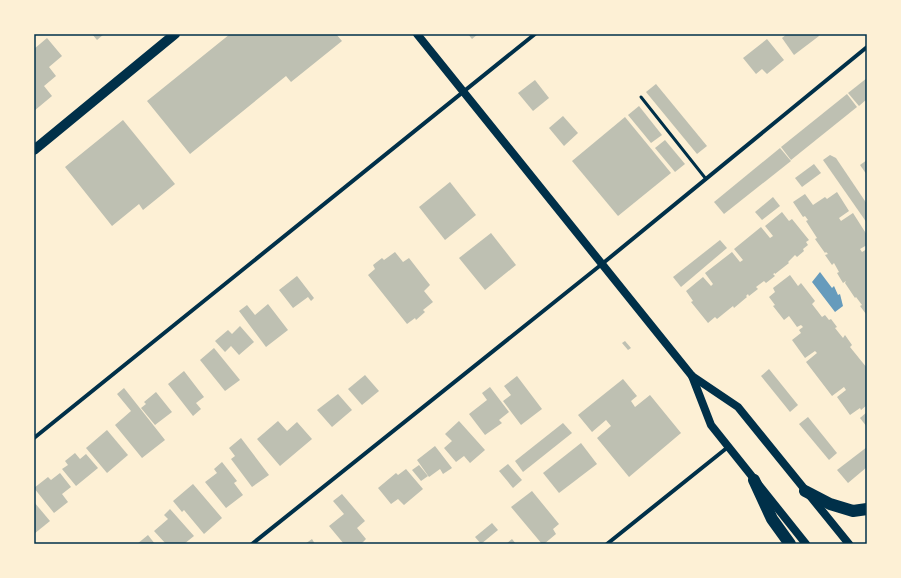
<svg xmlns="http://www.w3.org/2000/svg" width="901" height="578" font-family="Inter,sans-serif">
  <rect width="100%" height="100%" fill="#fdf0d5"/>
  <polygon fill="#669bbc" points="820,272 832,288 834,286 838,295 840,294 843,306 835,312 812,282"/>
  <g fill="#bec0b2">
    <polygon points="92,34 104,34 97,40"/>
    <polygon points="230,34 336,34 342,41 291,82 286,76 190,154 147,101"/>
    <polygon points="468,34 478,34 472,39"/>
    <polygon points="787,34 818,34 819,36 794,55 782,38"/>
    <polygon points="47,38 62,56 49,67 56,76 44,86 52,96 34,111 34,49"/>
    <polygon points="767,39 784,60 767,74 762,69 756,74 743,58"/>
    <polygon points="867,78 867,99 859,106 848,93"/>
    <polygon points="535,80 549,98 533,111 518,93"/>
    <polygon points="656,84 707,146 697,154 646,92"/>
    <polygon points="847,94 857,107 791,160 781,147"/>
    <polygon points="639,106 662,135 651,143 628,115"/>
    <polygon points="563,116 578,133 564,146 549,128"/>
    <polygon points="625,117 671,173 618,216 572,161"/>
    <polygon points="123,120 175,184 143,210 139,204 112,226 65,167"/>
    <polygon points="665,140 685,164 675,172 655,148"/>
    <polygon points="780,148 791,161 724,214 714,202"/>
    <polygon points="830,155 836,158 867,204 867,223 823,160"/>
    <polygon points="867,160 867,175 860,165"/>
    <polygon points="814,164 821,173 802,187 795,178"/>
    <polygon points="450,182 476,215 445,240 419,207"/>
    <polygon points="837,192 849,211 839,218 841,221 853,213 867,235 867,245 860,249 862,252 867,249 867,314 866,314 860,306 862,305 856,297 855,298 845,283 846,281 843,283 837,273 839,272 834,263 832,265 825,255 828,254 826,252 825,253 815,239 817,238 806,221 808,220 805,216 803,217 793,202 805,194 813,205 825,197 827,199"/>
    <polygon points="773,197 780,206 762,220 755,212"/>
    <polygon points="782,212 789,221 792,219 809,240 806,242 808,245 803,249 804,251 797,257 795,255 788,262 789,263 775,274 775,273 773,274 775,276 766,283 764,281 756,287 758,289 749,296 748,294 746,296 747,297 734,308 733,306 717,319 715,317 708,323 691,302 693,301 686,291 703,277 711,286 713,284 705,273 732,252 740,262 743,260 734,249 761,227 770,238 773,236 765,226"/>
    <polygon points="491,233 516,265 485,290 459,258"/>
    <polygon points="720,240 727,248 681,287 673,277"/>
    <polygon points="395,252 403,262 409,258 430,285 424,291 433,302 423,310 425,312 416,320 415,318 407,324 368,275 375,269 373,265 382,258 384,260"/>
    <polygon points="790,275 798,286 801,283 815,301 812,304 822,317 825,315 829,320 831,319 837,327 835,328 843,338 845,335 852,345 850,347 867,368 867,405 861,410 860,408 850,415 837,397 846,390 844,387 832,396 806,362 817,353 815,351 805,358 792,340 801,333 799,330 803,327 801,325 797,327 789,316 784,320 773,306 775,305 769,297 775,292 773,288"/>
    <polygon points="297,276 314,298 311,301 308,297 293,308 279,290"/>
    <polygon points="268,304 288,330 266,347 239,311 247,305 255,315"/>
    <polygon points="240,326 254,342 239,355 231,346 225,352 215,341 228,330 232,334"/>
    <polygon points="625,341 631,348 628,350 622,343"/>
    <polygon points="214,348 240,380 225,391 200,360"/>
    <polygon points="769,369 798,405 790,412 761,376"/>
    <polygon points="184,371 204,397 196,403 201,409 193,416 168,384"/>
    <polygon points="365,375 379,391 362,405 348,389"/>
    <polygon points="517,376 542,409 521,425 503,401 511,395 504,386"/>
    <polygon points="623,379 637,396 631,401 635,407 650,395 681,433 629,477 597,438 611,426 606,420 592,432 578,415"/>
    <polygon points="490,387 509,412 499,420 502,423 485,435 469,414 487,400 482,393"/>
    <polygon points="124,388 165,440 142,458 115,425 131,411 117,394"/>
    <polygon points="156,392 172,412 155,425 141,408 146,404 144,402"/>
    <polygon points="338,394 352,410 332,427 317,410"/>
    <polygon points="867,412 867,427 860,418"/>
    <polygon points="808,417 837,453 829,460 799,424"/>
    <polygon points="278,421 287,431 297,422 312,439 280,466 257,439"/>
    <polygon points="459,421 485,450 470,463 464,456 456,462 444,448 452,441 445,434"/>
    <polygon points="563,423 572,433 523,472 515,461"/>
    <polygon points="107,430 128,455 107,473 86,448"/>
    <polygon points="241,438 269,475 252,487 231,459 235,456 229,448"/>
    <polygon points="581,443 597,464 559,493 543,473"/>
    <polygon points="435,446 452,468 443,474 440,469 429,477 417,460"/>
    <polygon points="867,447 867,467 848,483 837,470"/>
    <polygon points="75,453 80,459 86,454 98,468 76,486 62,469 68,465 65,461"/>
    <polygon points="222,462 237,481 234,483 243,495 226,508 205,482 217,473 214,469"/>
    <polygon points="508,464 522,480 513,488 499,471"/>
    <polygon points="419,465 428,476 421,481 412,470"/>
    <polygon points="406,469 423,489 404,505 398,499 391,504 378,488 396,473 398,475"/>
    <polygon points="60,473 71,487 62,494 68,502 54,513 34,488 48,477 51,480"/>
    <polygon points="193,484 222,518 204,534 184,510 182,512 173,501"/>
    <polygon points="532,491 559,524 553,529 556,534 544,544 542,544 511,507"/>
    <polygon points="342,494 365,521 357,528 366,539 361,544 344,544 329,526 344,514 333,501"/>
    <polygon points="34,502 50,521 34,534"/>
    <polygon points="170,509 194,536 184,544 166,544 154,531 168,519 164,515"/>
    <polygon points="492,523 498,530 481,544 475,537"/>
    <polygon points="148,535 155,544 137,544"/>
    <polygon points="312,539 315,544 305,544"/>
    <polygon points="512,539 516,544 506,544"/>
  </g>
  <g fill="none" stroke-linecap="round" stroke-linejoin="round">
    <polyline stroke="#003049" stroke-width="3" points="641,97 706,179"/>
    <g stroke="#003049" stroke-width="4">
      <polyline points="34,438 535,34"/>
      <polyline points="252,544 602,264 867,47"/>
      <polyline points="607,544 728,447"/>
    </g>
    <g stroke="#003049" stroke-width="8">
      <polyline points="417,34 692,376 738,407 849,544"/>
      <polyline points="692,376 711,425 806,544"/>
    </g>
    <polyline stroke="#003049" stroke-width="10" points="34,150 175,34"/>
    <g stroke="#003049" stroke-width="12">
      <polyline points="754,480 772,519 790,544"/>
      <polyline points="805,491 830,504 853,511 867,509"/>
    </g>
  </g>
  <rect width="901" height="578" fill="none" stroke="#fdf0d5" stroke-width="70"/>
  <rect x="35" y="35" width="831" height="508" fill="none" stroke="#003049" stroke-width="1.5"/>
</svg>
